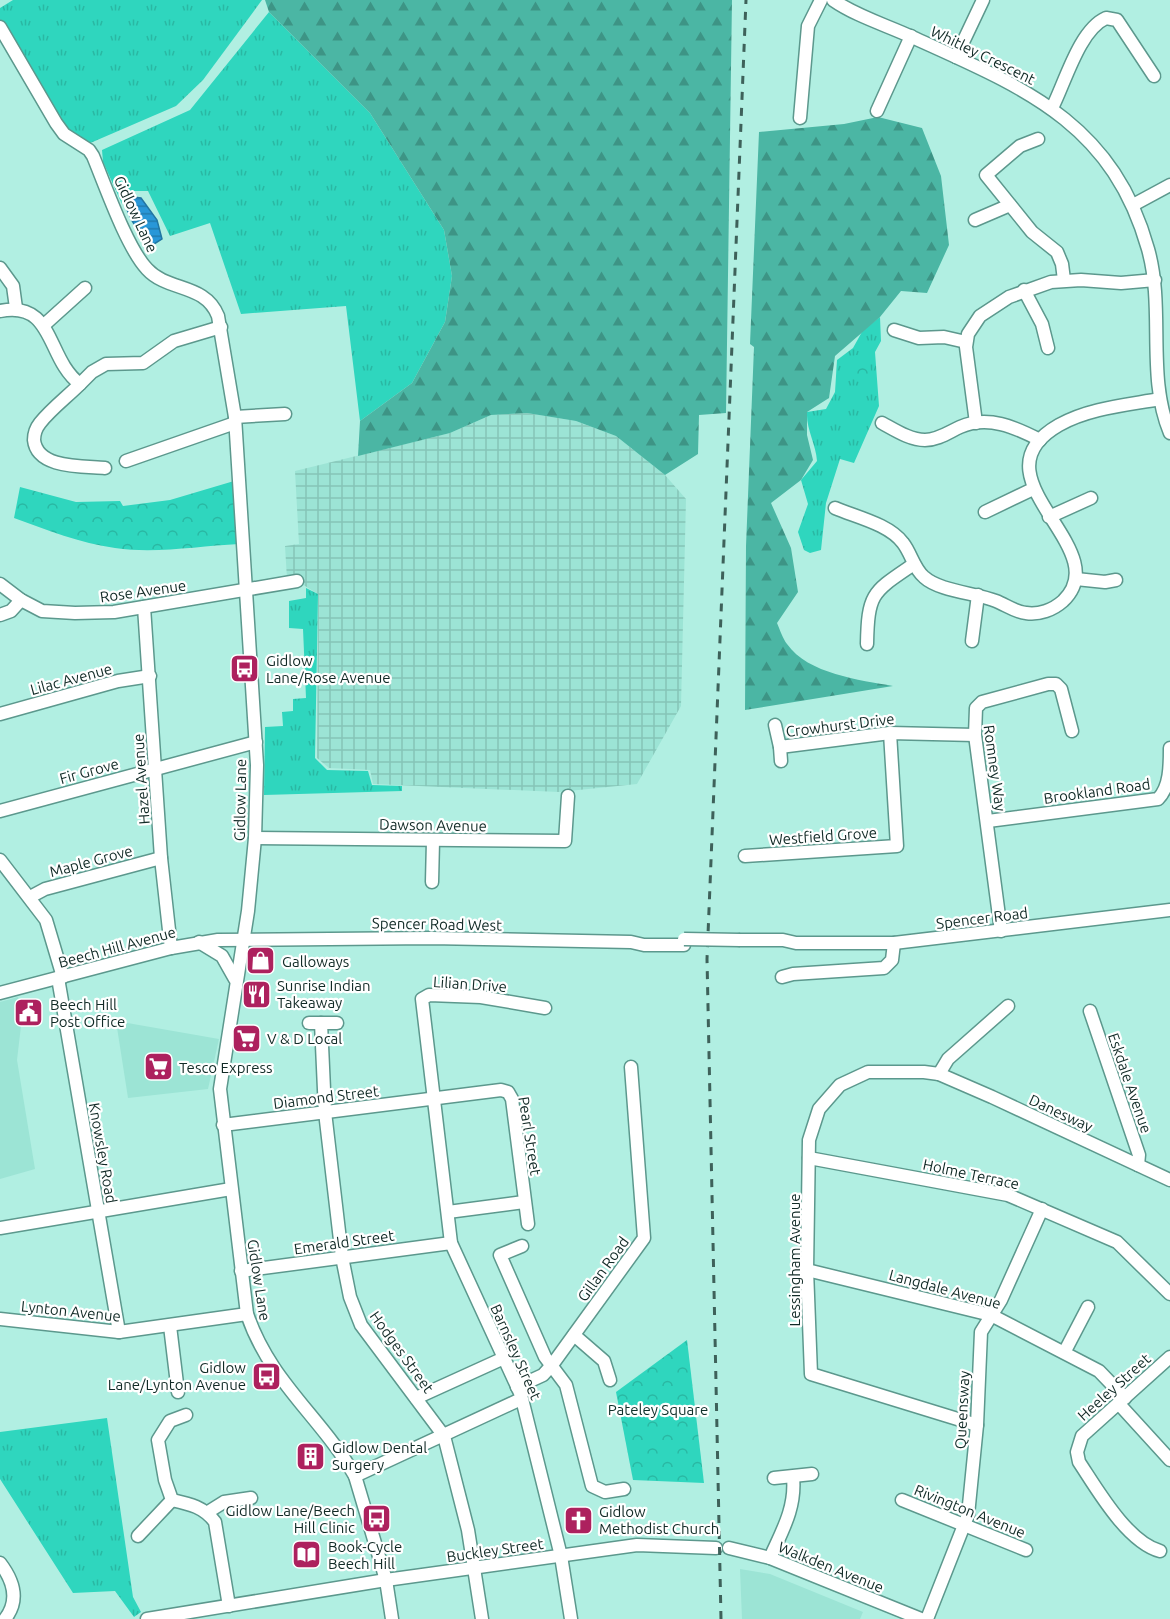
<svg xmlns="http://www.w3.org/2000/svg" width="1170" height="1619" font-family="Ubuntu,sans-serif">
  <defs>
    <pattern id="industrial-grid" width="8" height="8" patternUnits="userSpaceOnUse" patternTransform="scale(1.5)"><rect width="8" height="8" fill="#9ce4d5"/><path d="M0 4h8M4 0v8" fill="none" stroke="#85c4b7"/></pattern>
    <pattern id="grass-tufts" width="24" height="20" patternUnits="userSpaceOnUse" patternTransform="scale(1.5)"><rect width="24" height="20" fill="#2fd6be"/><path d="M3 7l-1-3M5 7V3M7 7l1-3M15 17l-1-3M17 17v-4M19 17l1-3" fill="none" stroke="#29b8a3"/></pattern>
    <pattern id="forest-firs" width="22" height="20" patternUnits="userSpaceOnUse" patternTransform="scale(1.5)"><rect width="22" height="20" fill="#4bb6a4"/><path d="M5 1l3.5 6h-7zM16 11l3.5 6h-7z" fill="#3d9485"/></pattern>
    <pattern id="park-crowns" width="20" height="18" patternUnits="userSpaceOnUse" patternTransform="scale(1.5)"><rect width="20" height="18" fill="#2fd6be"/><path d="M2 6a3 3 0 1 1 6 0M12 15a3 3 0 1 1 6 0" fill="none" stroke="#29b8a3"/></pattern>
    <pattern id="water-rules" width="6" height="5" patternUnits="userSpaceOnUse" patternTransform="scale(1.5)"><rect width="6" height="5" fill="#2897d8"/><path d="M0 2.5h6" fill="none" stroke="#217baf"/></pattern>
  </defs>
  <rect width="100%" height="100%" fill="#b1efe2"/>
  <g fill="#9ce4d5">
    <polygon points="18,997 23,1009 17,1060 35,1169 0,1179 0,1002"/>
    <polygon points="116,1021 219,1039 208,1089 128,1098"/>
    <polygon points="740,1569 770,1574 863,1612 860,1619 742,1619"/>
  </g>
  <polygon fill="url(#industrial-grid)" points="527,413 576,421 616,436 665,475 686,499 681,706 637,784 559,792 373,784 370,770 329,768 317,758 318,594 297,581 287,579 285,546 299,544 295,471 450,433 491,415"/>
  <g fill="url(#grass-tufts)">
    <polygon points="13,0 262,0 203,80 176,106 88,144 76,140 64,125 0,20 0,8"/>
    <polygon points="269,12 370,113 444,230 452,276 445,322 412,383 360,421 346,306 241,314 210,223 170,236 148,191 126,191 122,204 103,162 102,150 190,110"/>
    <path d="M880,317L881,341L875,352L879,406L854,463L840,459L826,503L821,550L810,553L804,550L798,532L808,504L801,480L817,461C816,444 806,429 807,412L826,409L835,392L837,360L853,348L863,330Z"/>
    <polygon points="306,588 318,594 315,758 327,770 368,771 372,785 402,786 402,791 264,795 265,727 283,726 282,712 293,711 293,699 306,698 303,629 289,628 289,601 306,598"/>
    <polygon points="107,1418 133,1597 141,1612 134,1617 115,1591 73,1593 0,1479 0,1432"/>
  </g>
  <g fill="url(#forest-firs)">
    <polygon points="265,0 732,0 726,413 699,415 698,454 665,475 616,436 576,421 527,413 491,415 450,433 358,456 360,421 412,383 445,322 452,276 444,230 370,113 269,12"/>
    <path d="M878,117L922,128L941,176L949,245L927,293L901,291L880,317L835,356L829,398L807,412V435L813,460L801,480L771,503L791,548L798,592L777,623C780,630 783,639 787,644C808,674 860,680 893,686L745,710L746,546L754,347L750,344L759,132L844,124Z"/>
  </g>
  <g fill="url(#park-crowns)">
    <polygon points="855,355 868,356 872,378 858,382 854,379 851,364"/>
    <path d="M234,481L239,544C199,546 155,554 115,548C80,543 47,530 14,518L20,487L76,502L120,501L123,506L170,500Z"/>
    <polygon points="687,1340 704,1483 633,1480 616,1392"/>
  </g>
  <path fill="url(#water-rules)" stroke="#2176a3" stroke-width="1.5" d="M133,197L141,198L157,220L162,239L151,246C140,233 131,223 126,206Z"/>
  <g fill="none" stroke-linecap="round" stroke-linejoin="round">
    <defs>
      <g id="minor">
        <path d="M833,0C856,16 886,25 912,37C1022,87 1112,121 1148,249C1165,309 1146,376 1170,433"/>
        <path d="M0,27L56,123L64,134L89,150L93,156C105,185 127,248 147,269C168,292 205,283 218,316L235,417L257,765L255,838L248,911L220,1089L247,1314C270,1382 321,1417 355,1476L386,1580L392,1619"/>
        <polyline points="956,57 983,0"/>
        <path d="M1052,108C1065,83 1079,30 1106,18L1117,20L1154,76"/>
        <polyline points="877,111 911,36"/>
        <polyline points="800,118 808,26 821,0"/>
        <polyline points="1038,139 1020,146 986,175 1032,232 1057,252 1062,264 1064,280"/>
        <polyline points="1133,205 1170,185"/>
        <polyline points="975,220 1010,205"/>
        <polyline points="0,268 13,286 16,308"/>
        <polyline points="1024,290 1042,324 1048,348"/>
        <path d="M0,311C55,300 46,359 80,384L92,372L106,364L143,363L174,341L221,327"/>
        <polyline points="44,325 85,288"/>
        <polyline points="894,330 919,338 944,337 966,342"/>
        <path d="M80,384C67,397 51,409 40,423C36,428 34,434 34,440C37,469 83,466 105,468"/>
        <polyline points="235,417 285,414"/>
        <path d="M882,423C895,430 910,440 925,440C938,440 949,432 960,427C988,415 1015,427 1040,440"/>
        <polyline points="976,423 966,347 968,334 980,316 1009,297 1051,282 1081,280 1121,283 1155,280"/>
        <polyline points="126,461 235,423"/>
        <path d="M835,508C856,517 889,524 903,543C911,553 914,569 924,577C939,591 976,593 996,601C1006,605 1015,612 1026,613C1039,615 1053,610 1063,601C1119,548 968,477 1059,425C1089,408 1127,405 1160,399"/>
        <polyline points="985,512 1033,489"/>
        <polyline points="1049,517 1091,498"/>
        <polyline points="1076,579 1105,582 1116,580"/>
        <polyline points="0,584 21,600 42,611 75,613 114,612 297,581"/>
        <polyline points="144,607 161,858 171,948"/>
        <polyline points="0,615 11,611 21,600"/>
        <polyline points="972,641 978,595"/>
        <path d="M867,644C868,592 873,592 914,564"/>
        <polyline points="0,714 118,681 150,676"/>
        <polyline points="775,725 780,747 890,733 975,735"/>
        <polyline points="780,747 781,761"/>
        <polyline points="0,811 256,742"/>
        <path d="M988,821L1158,799C1170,787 1170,766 1170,748"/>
        <polyline points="255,838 565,841 568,796"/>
        <polyline points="745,856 897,846 890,733"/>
        <polyline points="0,860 46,920 63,977"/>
        <polyline points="432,882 433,841"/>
        <polyline points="30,897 45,889 161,858"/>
        <polyline points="1001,931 975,735 976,708 982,702 1048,684 1056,684 1061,689 1072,731"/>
        <polyline points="740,940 783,940 796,943 894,943 1170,910"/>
        <polyline points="199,942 222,956 235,979"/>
        <polyline points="782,977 793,974 884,968 892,960 894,943"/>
        <polyline points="58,978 119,1332"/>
        <polyline points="0,993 171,948 218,940 431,938 631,942 644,945 684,945"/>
        <polyline points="545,1008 481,997 429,995 422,999 451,1243 521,1395 561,1556 571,1619"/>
        <polyline points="1090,1011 1139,1155 1138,1165"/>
        <polyline points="309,1023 337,1023"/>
        <polyline points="321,1023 325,1112 342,1257 350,1297 361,1325 444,1436 468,1530 482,1619"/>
        <polyline points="939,1074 948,1059 1008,1006"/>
        <polyline points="223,1125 501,1090 508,1092 512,1099 528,1224"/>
        <polyline points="809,1158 1008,1195 1117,1242 1170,1294"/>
        <polyline points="448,1212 524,1202"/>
        <polyline points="0,1228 231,1189"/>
        <polyline points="522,1246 500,1255 545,1357 566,1385 592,1486 605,1492 624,1489"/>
        <polyline points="807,1270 991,1315 1099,1371 1125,1398"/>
        <polyline points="241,1271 451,1243"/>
        <polyline points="0,1319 119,1332 247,1314"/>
        <polyline points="170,1326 178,1392"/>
        <polyline points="574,1335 604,1361 610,1380"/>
        <polyline points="1065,1351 1088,1307"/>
        <polyline points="517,1387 543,1375 552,1365 644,1238 631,1067"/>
        <polyline points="416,1398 504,1358"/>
        <polyline points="1119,1404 1170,1460"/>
        <path d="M186,1415L170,1421L158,1440L165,1480L172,1500C190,1504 204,1507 215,1522L229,1606"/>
        <polyline points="977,1425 811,1374 807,1270 809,1140 819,1109 840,1085 868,1072 924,1072 939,1074 992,1097 1170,1180"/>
        <polyline points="355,1476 521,1399"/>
        <polyline points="774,1478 812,1474"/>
        <polyline points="902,1500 1026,1550"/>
        <polyline points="208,1512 224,1502 251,1498"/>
        <polyline points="138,1536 172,1500"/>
        <polyline points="729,1548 770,1558 921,1619"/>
        <path d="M1160,1551C1127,1542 1097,1489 1079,1462L1077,1452L1082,1436L1170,1357"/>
        <path d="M770,1558C782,1531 796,1508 793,1477"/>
        <path d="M0,1563C13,1580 20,1600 5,1619"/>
        <polyline points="147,1619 386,1580 637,1545 716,1548"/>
        <polyline points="927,1619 968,1515 977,1425 981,1332 1001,1300 1042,1209"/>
      </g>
    </defs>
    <use href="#minor" stroke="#5c988d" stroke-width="15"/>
    <use href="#minor" stroke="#fff" stroke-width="12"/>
    <polyline stroke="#3e615a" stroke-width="3" stroke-dasharray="8 8" stroke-linecap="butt" points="721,1619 707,959 746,0"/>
    <defs>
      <polyline id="minor-bridge" points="684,939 740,940"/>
    </defs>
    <use href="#minor-bridge" stroke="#5c988d" stroke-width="15" stroke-linecap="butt"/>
    <use href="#minor-bridge" stroke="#fff" stroke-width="12"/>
  </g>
  <defs>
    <symbol id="bus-square" viewBox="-11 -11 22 22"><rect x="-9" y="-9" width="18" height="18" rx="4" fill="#ad215e" stroke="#fff"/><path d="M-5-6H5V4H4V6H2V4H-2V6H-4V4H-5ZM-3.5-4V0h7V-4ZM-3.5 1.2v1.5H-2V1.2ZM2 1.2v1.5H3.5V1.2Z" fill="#fff"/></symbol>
    <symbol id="shop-square" viewBox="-11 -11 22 22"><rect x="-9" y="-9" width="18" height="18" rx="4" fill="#ad215e" stroke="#fff"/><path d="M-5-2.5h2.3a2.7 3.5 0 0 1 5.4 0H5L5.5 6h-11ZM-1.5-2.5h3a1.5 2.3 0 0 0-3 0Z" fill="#fff"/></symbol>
    <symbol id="restaurant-square" viewBox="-11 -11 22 22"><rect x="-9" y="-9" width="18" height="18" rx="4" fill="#ad215e" stroke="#fff"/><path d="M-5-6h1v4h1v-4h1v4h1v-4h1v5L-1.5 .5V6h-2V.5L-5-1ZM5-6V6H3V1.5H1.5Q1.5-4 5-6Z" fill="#fff"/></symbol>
    <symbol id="civic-square" viewBox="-11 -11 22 22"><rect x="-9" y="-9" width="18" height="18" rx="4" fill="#ad215e" stroke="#fff"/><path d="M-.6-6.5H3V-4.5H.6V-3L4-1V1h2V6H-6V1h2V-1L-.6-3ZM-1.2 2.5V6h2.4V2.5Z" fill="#fff"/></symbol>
    <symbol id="supermarket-square" viewBox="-11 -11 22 22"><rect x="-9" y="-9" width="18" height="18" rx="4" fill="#ad215e" stroke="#fff"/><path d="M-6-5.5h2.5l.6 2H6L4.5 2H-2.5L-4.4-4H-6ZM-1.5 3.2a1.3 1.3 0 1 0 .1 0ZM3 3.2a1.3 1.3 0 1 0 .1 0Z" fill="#fff"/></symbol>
    <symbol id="building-square" viewBox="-11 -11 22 22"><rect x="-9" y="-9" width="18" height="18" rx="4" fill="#ad215e" stroke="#fff"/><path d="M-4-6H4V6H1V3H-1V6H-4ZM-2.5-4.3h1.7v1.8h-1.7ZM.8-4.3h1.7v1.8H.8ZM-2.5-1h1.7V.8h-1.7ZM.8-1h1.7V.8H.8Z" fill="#fff"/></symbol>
    <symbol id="church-square" viewBox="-11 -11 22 22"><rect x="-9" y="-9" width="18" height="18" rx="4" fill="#ad215e" stroke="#fff"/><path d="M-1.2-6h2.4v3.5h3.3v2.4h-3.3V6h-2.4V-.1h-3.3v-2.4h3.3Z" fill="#fff"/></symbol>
    <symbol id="library-square" viewBox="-11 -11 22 22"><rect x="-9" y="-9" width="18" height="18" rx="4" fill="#ad215e" stroke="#fff"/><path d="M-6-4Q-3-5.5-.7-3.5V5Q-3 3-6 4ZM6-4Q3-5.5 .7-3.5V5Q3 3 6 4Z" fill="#fff"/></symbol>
  </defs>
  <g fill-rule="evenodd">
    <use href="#bus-square" x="228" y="652" width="33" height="33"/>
    <use href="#shop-square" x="244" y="944" width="33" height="33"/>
    <use href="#restaurant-square" x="240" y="978" width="33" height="33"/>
    <use href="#civic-square" x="12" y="996" width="33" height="33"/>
    <use href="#supermarket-square" x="230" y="1022" width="33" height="33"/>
    <use href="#supermarket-square" x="142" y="1050" width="33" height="33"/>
    <use href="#bus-square" x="250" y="1360" width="33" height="33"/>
    <use href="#building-square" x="294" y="1440" width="33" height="33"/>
    <use href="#bus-square" x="360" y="1502" width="33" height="33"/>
    <use href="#church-square" x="562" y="1504" width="33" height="33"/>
    <use href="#library-square" x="290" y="1538" width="33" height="33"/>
  </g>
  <g text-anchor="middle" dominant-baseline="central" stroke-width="4.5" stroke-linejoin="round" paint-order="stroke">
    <g font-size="15" fill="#112a26" stroke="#fff">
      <text transform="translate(983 55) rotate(26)">Whitley Crescent</text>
      <text transform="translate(136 214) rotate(65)">Gidlow Lane</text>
      <text transform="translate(143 591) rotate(-8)">Rose Avenue</text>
      <text transform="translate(71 679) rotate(-15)">Lilac Avenue</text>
      <text transform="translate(840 725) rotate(-7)">Crowhurst Drive</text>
      <text transform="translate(995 768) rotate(82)">Romney Way</text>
      <text transform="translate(89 771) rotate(-15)">Fir Grove</text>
      <text transform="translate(141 779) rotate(-94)">Hazel Avenue</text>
      <text transform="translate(1097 791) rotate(-8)">Brookland Road</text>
      <text transform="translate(240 800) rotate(-89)">Gidlow Lane</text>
      <text transform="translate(433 825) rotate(1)">Dawson Avenue</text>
      <text transform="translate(823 836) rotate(-4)">Westfield Grove</text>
      <text transform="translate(91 861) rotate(-15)">Maple Grove</text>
      <text transform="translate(982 918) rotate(-7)">Spencer Road</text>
      <text transform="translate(437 924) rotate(1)">Spencer Road West</text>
      <text transform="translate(117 947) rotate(-15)">Beech Hill Avenue</text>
      <text transform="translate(470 984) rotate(4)">Lilian Drive</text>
      <text transform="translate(1130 1083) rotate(71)">Eskdale Avenue</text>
      <text transform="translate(326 1097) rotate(-7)">Diamond Street</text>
      <text transform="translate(1061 1113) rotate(25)">Danesway</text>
      <text transform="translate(530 1136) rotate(81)">Pearl Street</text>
      <text transform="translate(103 1153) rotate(80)">Knowsley Road</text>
      <text transform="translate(971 1174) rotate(12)">Holme Terrace</text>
      <text transform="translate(344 1242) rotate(-8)">Emerald Street</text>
      <text transform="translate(794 1260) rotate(-90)">Lessingham Avenue</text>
      <text transform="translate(603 1269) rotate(-54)">Gillan Road</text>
      <text transform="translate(259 1280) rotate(81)">Gidlow Lane</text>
      <text transform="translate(945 1289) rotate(15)">Langdale Avenue</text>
      <text transform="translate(71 1311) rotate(6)">Lynton Avenue</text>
      <text transform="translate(402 1352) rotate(54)">Hodges Street</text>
      <text transform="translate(516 1352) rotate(66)">Barnsley Street</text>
      <text transform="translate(1114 1387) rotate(-42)">Heeley Street</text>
      <text transform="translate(962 1410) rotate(-87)">Queensway</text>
      <text transform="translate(970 1511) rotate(22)">Rivington Avenue</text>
      <text transform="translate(495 1550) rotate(-8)">Buckley Street</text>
      <text transform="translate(831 1567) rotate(22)">Walkden Avenue</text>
    </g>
    <g font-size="15" fill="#112a26" stroke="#fff" text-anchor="start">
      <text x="266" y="660">Gidlow<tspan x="266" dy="17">Lane/Rose Avenue</tspan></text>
      <text x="282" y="961">Galloways</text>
      <text x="277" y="985">Sunrise Indian<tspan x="277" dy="17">Takeaway</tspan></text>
      <text x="50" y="1004">Beech Hill<tspan x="50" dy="17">Post Office</tspan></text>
      <text x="267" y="1038">V &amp; D Local</text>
      <text x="179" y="1067">Tesco Express</text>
      <text x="246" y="1367" text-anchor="end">Gidlow<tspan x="246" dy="17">Lane/Lynton Avenue</tspan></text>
      <text x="332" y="1447">Gidlow Dental<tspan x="332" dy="17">Surgery</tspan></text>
      <text x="355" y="1510" text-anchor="end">Gidlow Lane/Beech<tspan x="355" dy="17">Hill Clinic</tspan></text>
      <text x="599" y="1511">Gidlow<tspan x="599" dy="17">Methodist Church</tspan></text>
      <text x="328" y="1546">Book-Cycle<tspan x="328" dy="17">Beech Hill</tspan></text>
    </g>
    <g font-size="15" fill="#10312b" stroke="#fff">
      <text x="658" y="1409">Pateley Square</text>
    </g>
  </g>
</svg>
